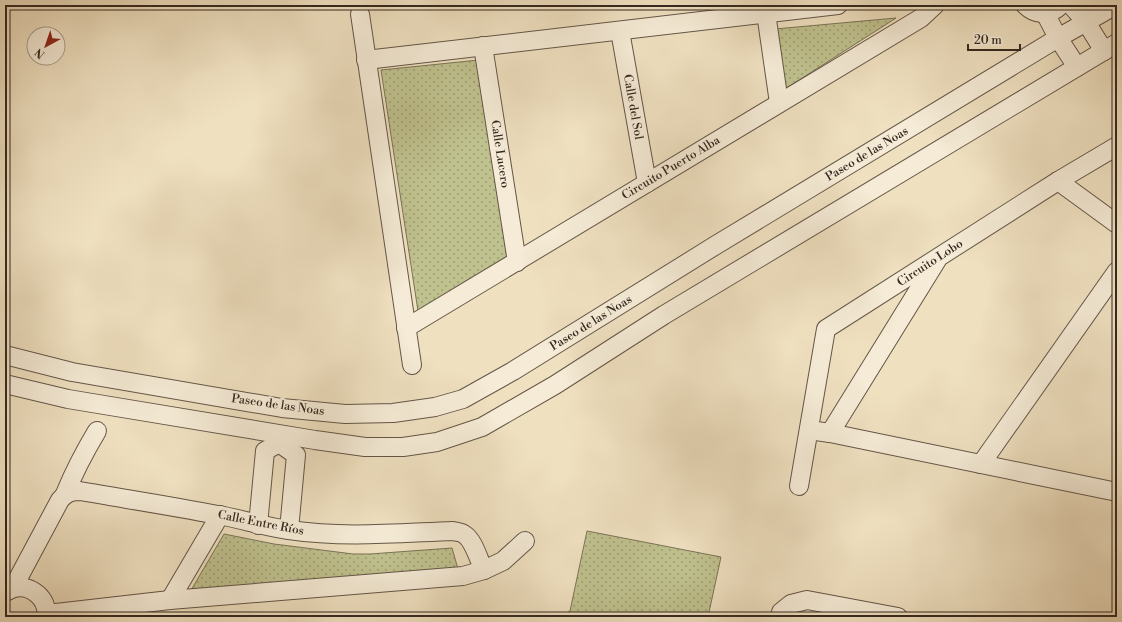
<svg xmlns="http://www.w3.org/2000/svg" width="1122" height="622" font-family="'Libre Bodoni',serif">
  <defs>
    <pattern id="park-dots" width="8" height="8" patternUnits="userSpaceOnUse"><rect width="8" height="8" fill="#bfc18e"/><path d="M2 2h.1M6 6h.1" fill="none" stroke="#9c9d74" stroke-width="1.8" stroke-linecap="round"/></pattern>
  </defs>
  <rect width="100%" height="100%" fill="#efe0c0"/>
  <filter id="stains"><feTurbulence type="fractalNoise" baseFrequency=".005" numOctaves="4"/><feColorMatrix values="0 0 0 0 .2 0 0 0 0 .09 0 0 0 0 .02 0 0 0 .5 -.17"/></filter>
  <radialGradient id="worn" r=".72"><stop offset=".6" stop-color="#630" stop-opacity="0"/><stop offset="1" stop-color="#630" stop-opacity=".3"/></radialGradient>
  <g fill="url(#park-dots)" stroke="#7a7457">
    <polygon points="896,18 785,89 775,29"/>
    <polygon points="479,60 507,258 418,311 381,70"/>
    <polygon points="587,531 721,557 708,617 560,617 570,611"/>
    <polygon points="224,534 274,544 353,554 370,554 452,548 458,569 190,592"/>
  </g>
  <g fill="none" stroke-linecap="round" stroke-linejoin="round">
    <defs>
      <g id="minor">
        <path d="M1025,5C1036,16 1050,16 1061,5"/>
        <polyline points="1071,5 1086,22 1104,51"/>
        <polyline points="766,13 779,103"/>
        <polyline points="1045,13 1058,38 1077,67"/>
        <polyline points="360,14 412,365"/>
        <polyline points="620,31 647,183"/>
        <polyline points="483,46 517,262"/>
        <polyline points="366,60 838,5"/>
        <polyline points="1058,181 1117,224"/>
        <polyline points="406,328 921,18 935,5"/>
        <polyline points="5,355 72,372 282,408 345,414 393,413 435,407 463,399 513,371 716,245 1058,38 1116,5"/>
        <polyline points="5,384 68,399 315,440 365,447 403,447 437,442 482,427 555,385 664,315 1117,43"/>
        <polyline points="809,430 830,433 1117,492"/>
        <polyline points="830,433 937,260"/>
        <polyline points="279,443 296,455 289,530"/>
        <polyline points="981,464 1117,271"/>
        <polyline points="799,486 826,329 1058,181 1117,146"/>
        <path d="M65,494C74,472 85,451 97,431"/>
        <polyline points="258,525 265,451 279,443"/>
        <path d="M13,588L60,500C66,493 71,491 80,491C126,499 172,506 218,515C242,519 265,527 289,530C343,538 398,533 453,531C458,532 462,532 465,535C474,541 479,561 484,570"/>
        <path d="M5,592C8,591 11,589 14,588C31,584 49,599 46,617"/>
        <polyline points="170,600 220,515"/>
        <polyline points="47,614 170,600 463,576 484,570 503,561 525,541"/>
        <polyline points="780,617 781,612 791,604 807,600 898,617"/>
      </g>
    </defs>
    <use href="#minor" stroke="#645648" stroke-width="20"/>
    <use href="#minor" stroke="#f5ebd6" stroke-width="18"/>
  </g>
  <g text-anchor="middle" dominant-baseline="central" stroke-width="4" stroke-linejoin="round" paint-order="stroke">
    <g font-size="12" fill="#352820" stroke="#f5ebd6">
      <text transform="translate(633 107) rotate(80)">Calle del Sol</text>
      <text transform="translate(500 154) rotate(81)">Calle Lucero</text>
      <text transform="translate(867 154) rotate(-31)">Paseo de las Noas</text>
      <text transform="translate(671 168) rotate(-31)">Circuito Puerto Alba</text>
      <text transform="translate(930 263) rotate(-33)">Circuito Lobo</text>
      <text transform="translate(591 323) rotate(-32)">Paseo de las Noas</text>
      <text transform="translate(278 405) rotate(8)">Paseo de las Noas</text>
      <text transform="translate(261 523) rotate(11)">Calle Entre Ríos</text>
    </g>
  </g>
  <rect width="1122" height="622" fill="none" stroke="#efe0c0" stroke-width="20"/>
  <rect x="6" y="6" width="1110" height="610" fill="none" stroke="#352820" stroke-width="2"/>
  <rect x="10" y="10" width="1102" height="602" fill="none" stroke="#352820"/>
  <g transform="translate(46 46) rotate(220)"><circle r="19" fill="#f5ebd6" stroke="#a89d8d"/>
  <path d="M0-3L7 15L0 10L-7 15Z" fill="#8f2418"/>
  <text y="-6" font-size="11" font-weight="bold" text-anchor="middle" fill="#352820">N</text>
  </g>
  <path d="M968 44v6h52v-6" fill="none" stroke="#352820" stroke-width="2"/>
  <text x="974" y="44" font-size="12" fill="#352820" stroke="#f5ebd6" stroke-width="3" paint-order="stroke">20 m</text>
  <rect width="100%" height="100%" filter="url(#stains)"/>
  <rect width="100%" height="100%" fill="url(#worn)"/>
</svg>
